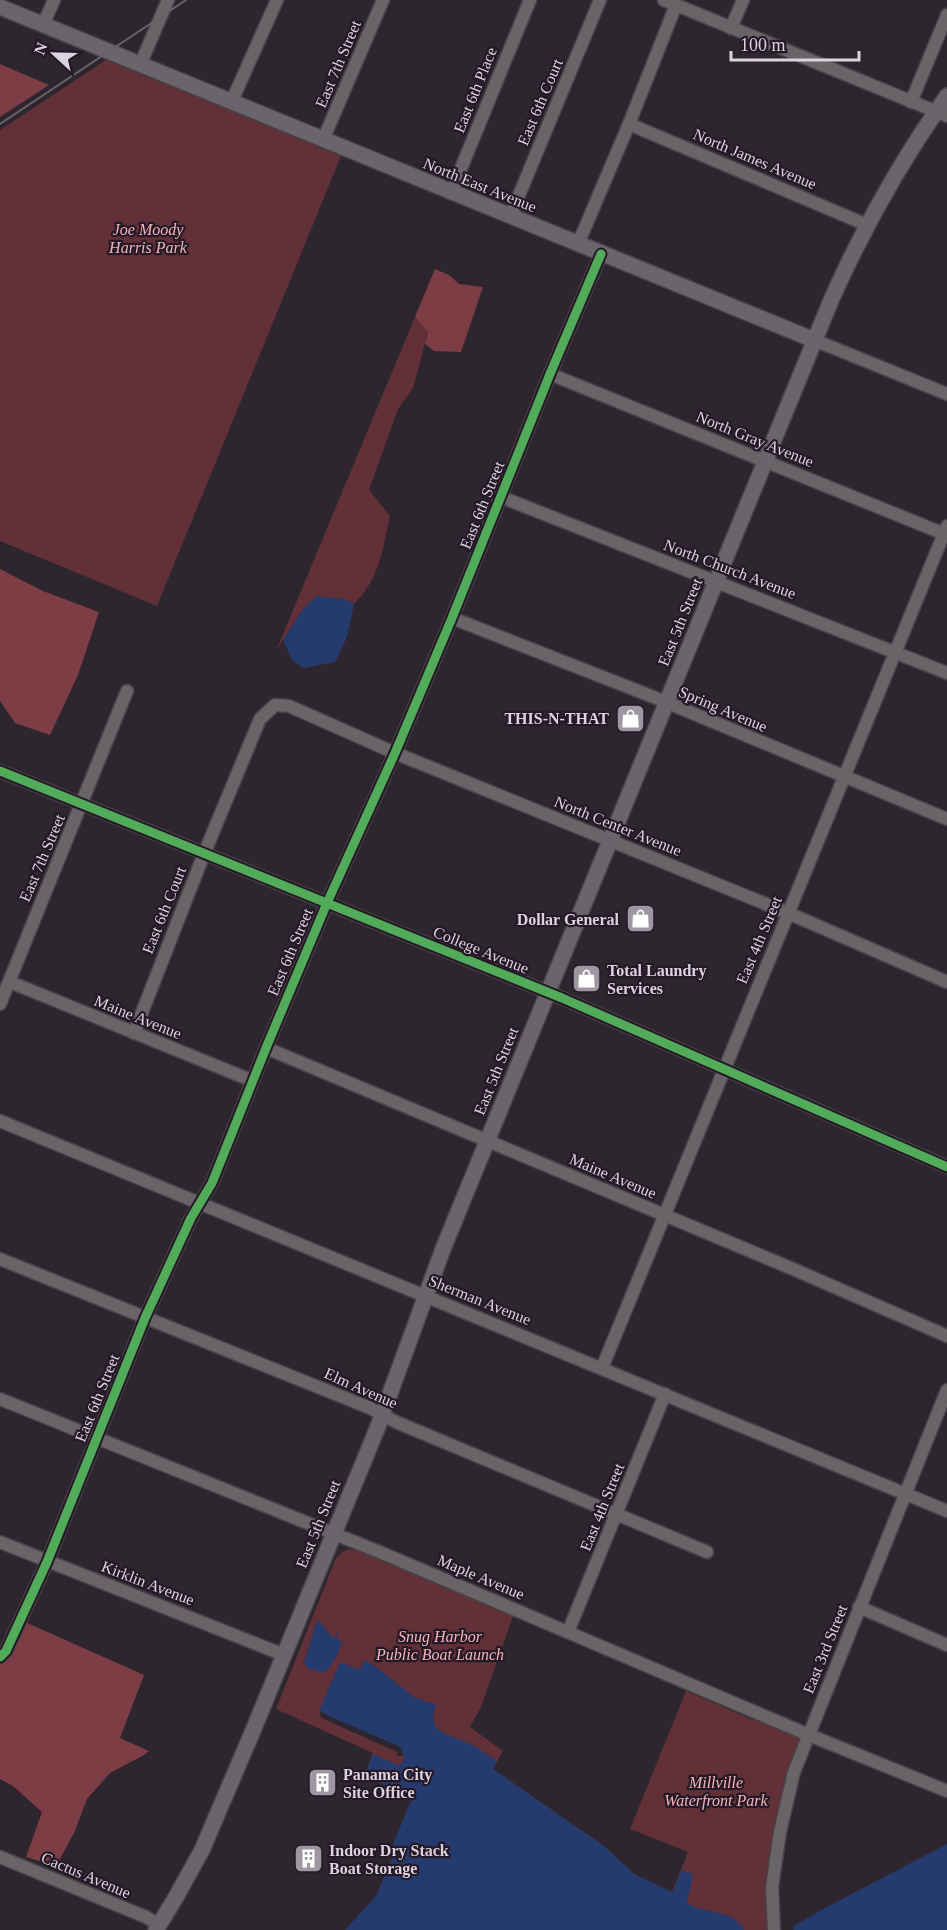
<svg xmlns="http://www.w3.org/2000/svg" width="947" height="1930" font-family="Georgia,serif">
  <rect width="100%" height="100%" fill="#2d262e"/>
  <g fill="#613137">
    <polygon points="106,60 341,156 157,606 0,541 0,130"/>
    <path d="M415,317L428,332L413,388L398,409L369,490L390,516C382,551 380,578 354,604L344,599L303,609L276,651Z"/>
    <polygon points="349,1549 360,1551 513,1616 481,1707 470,1727 503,1751 493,1769 604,1846 634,1874 672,1892 688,1852 630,1829 686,1691 753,1720 756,1718 799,1738 800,1741 769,1930 639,1930 425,1728 435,1705 414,1698 371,1663 384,1742 419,1767 365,1773 373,1753 276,1709 336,1558 342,1552"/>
  </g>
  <g fill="#7d3d44">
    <polygon points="0,64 49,85 0,117"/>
    <polygon points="435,269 449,275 459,284 483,287 461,352 434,351 425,344 428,332 415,317"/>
    <polygon points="0,569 43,591 99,612 78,675 50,735 15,723 0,701"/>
    <polygon points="25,1622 144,1675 120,1738 149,1751 144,1755 110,1773 87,1799 74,1833 56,1866 26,1857 42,1812 13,1786 0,1779 0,1664 10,1654"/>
  </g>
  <g fill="#253b6d">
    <polygon points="317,596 344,599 354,604 347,637 335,662 304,668 292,660 283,640 303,609"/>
    <polygon points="317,1621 320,1622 332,1637 342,1642 337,1656 325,1673 307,1668 304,1662"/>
    <path d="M364,1660L376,1667L414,1697L436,1705C426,1731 445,1733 463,1741C475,1745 486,1754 497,1761L493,1769L604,1846L634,1874L672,1892L682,1870L693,1874L687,1903C703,1914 733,1908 744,1930H345L376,1896L395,1851L391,1849L412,1798L364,1776L373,1754L400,1766L405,1757L400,1755L399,1750L321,1713L320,1709L340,1662L360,1670Z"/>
    <polygon points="947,1844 947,1930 794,1930 792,1927 825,1908"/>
  </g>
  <polygon fill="#2d262e" points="320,1711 331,1717 398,1746 402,1749 403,1756 397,1756 397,1752 326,1720 321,1717"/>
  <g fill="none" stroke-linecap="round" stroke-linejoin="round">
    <polyline stroke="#253b6d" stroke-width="2" points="335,1639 337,1634"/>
    <defs>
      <g id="minor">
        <polyline points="664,0 947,116"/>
        <polyline points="43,25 54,0"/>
        <polyline points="731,28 743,0"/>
        <polyline points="140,65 168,0"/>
        <polyline points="911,102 947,15"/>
        <polyline points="231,103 277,0"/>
        <polyline points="629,124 867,225"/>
        <polyline points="323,140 383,0"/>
        <polyline points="451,193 530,0"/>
        <polyline points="510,217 600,0"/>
        <polyline points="578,244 629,124 676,5"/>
        <polyline points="814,340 947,394"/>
        <polyline points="550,374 947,535"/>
        <polyline points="501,497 947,673"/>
        <polyline points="452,618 656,698 947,819"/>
        <polyline points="0,771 562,998 947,1167"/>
        <polyline points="10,982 253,1081"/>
        <polyline points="0,1004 127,691"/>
        <polyline points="134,1033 204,854 260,719 275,705 289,706 395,753 788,913 947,982"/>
        <polyline points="266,1048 793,1269 947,1336"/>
        <polyline points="0,1121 947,1511"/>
        <polyline points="0,1259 370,1408 396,1422 707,1552"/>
        <polyline points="602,1368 947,526"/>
        <polyline points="0,1399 382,1553 809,1735 947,1791"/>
        <polyline points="0,1542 284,1655"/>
        <polyline points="859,1607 947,1645"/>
        <polyline points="568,1632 665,1394"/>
        <polyline points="0,1657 6,1651 47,1562 145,1318 191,1218 212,1183 266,1048 327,903 395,753 452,618 550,374 601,254"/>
        <polyline points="0,1857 146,1917 159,1925"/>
        <polyline points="774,1930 772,1887 780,1832 794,1772 947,1390"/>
      </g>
      <g id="major">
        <polyline points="0,7 814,340"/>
        <path d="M156,1930L176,1897L202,1850L252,1733L377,1429L443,1249L832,298C864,227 902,159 947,96"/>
      </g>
    </defs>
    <use href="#minor" stroke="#484349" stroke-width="15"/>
    <use href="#major" stroke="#484349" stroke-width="18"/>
    <use href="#minor" stroke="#686467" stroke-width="12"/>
    <use href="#major" stroke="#69656a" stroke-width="15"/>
    <polyline stroke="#676266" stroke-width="2" points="0,124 186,0"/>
    <defs>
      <g id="cycleway">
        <polyline points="0,771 562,998 947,1167"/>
        <polyline points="0,1657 6,1651 47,1562 145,1318 191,1218 212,1183 266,1048 327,903 395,753 452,618 550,374 601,254"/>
      </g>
    </defs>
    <use href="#cycleway" stroke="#251928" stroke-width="13"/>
    <use href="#cycleway" stroke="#51ab58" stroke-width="9"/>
  </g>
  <defs>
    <symbol id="shop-square" viewBox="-11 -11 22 22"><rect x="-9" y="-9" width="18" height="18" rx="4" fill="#9e96a0" stroke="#251928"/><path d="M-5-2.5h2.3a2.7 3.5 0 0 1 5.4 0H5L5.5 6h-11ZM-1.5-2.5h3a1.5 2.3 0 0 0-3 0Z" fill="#fff"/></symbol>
    <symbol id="building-square" viewBox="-11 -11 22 22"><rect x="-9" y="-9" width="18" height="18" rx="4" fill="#9e96a0" stroke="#251928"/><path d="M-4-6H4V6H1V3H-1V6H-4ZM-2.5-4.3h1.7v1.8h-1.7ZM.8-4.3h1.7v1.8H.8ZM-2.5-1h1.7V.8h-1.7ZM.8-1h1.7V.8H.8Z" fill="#fff"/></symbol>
  </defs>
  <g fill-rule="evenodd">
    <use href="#shop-square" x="614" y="702" width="33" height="33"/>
    <use href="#shop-square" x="624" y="902" width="33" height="33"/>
    <use href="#shop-square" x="570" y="962" width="33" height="33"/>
    <use href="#building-square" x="306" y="1766" width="33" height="33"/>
    <use href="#building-square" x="292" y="1842" width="33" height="33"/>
  </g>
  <g text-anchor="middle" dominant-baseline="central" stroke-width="4.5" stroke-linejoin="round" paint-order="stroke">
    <g font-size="16" fill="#dbd3dd" stroke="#251928">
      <text transform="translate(338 64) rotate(-67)">East 7th Street</text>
      <text transform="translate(475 90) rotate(-68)">East 6th Place</text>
      <text transform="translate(540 102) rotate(-67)">East 6th Court</text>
      <text transform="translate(755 159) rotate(23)">North James Avenue</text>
      <text transform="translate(480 185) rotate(22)">North East Avenue</text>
      <text transform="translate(755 439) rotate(22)">North Gray Avenue</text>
      <text transform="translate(482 505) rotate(-68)">East 6th Street</text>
      <text transform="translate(730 569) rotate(21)">North Church Avenue</text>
      <text transform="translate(680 622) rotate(-68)">East 5th Street</text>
      <text transform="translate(723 709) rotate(23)">Spring Avenue</text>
      <text transform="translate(618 826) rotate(22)">North Center Avenue</text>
      <text transform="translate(42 858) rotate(-67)">East 7th Street</text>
      <text transform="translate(164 910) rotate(-68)">East 6th Court</text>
      <text transform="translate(759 940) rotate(-67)">East 4th Street</text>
      <text transform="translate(481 950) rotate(22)">College Avenue</text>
      <text transform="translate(290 952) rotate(-67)">East 6th Street</text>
      <text transform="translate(138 1017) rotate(22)">Maine Avenue</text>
      <text transform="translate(496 1071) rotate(-68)">East 5th Street</text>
      <text transform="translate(613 1176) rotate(23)">Maine Avenue</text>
      <text transform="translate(480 1300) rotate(22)">Sherman Avenue</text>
      <text transform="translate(361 1388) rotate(24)">Elm Avenue</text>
      <text transform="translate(97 1398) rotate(-68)">East 6th Street</text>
      <text transform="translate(602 1507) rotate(-68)">East 4th Street</text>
      <text transform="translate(318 1524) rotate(-68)">East 5th Street</text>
      <text transform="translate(481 1577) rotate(23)">Maple Avenue</text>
      <text transform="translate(148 1583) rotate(21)">Kirklin Avenue</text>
      <text transform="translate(825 1649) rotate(-68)">East 3rd Street</text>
      <text transform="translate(86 1875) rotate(23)">Cactus Avenue</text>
    </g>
    <g font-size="16" font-style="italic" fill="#f5b3b7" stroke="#251928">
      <text x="148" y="229">Joe Moody<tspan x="148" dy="18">Harris Park</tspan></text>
      <text x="440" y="1636">Snug Harbor<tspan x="440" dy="18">Public Boat Launch</tspan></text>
      <text x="716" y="1782">Millville<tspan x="716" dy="18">Waterfront Park</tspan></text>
    </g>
    <g font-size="16" font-weight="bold" fill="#dbd3dd" stroke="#251928" text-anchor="start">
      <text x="609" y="718" text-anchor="end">THIS-N-THAT</text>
      <text x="619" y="919" text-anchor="end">Dollar General</text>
      <text x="607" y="970">Total Laundry<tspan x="607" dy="18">Services</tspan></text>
      <text x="343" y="1774">Panama City<tspan x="343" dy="18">Site Office</tspan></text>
      <text x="329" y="1850">Indoor Dry Stack<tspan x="329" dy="18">Boat Storage</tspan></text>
    </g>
  </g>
  <g transform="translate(54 54) rotate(292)" stroke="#251928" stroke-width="4.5" paint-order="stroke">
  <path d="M0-4.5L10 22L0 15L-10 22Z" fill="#dbd3dd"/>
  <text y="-9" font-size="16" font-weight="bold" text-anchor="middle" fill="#dbd3dd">N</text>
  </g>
  <path d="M731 51v9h128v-9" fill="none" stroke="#dbd3dd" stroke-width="3"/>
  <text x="740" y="51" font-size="18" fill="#dbd3dd" stroke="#251928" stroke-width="4.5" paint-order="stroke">100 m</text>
</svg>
